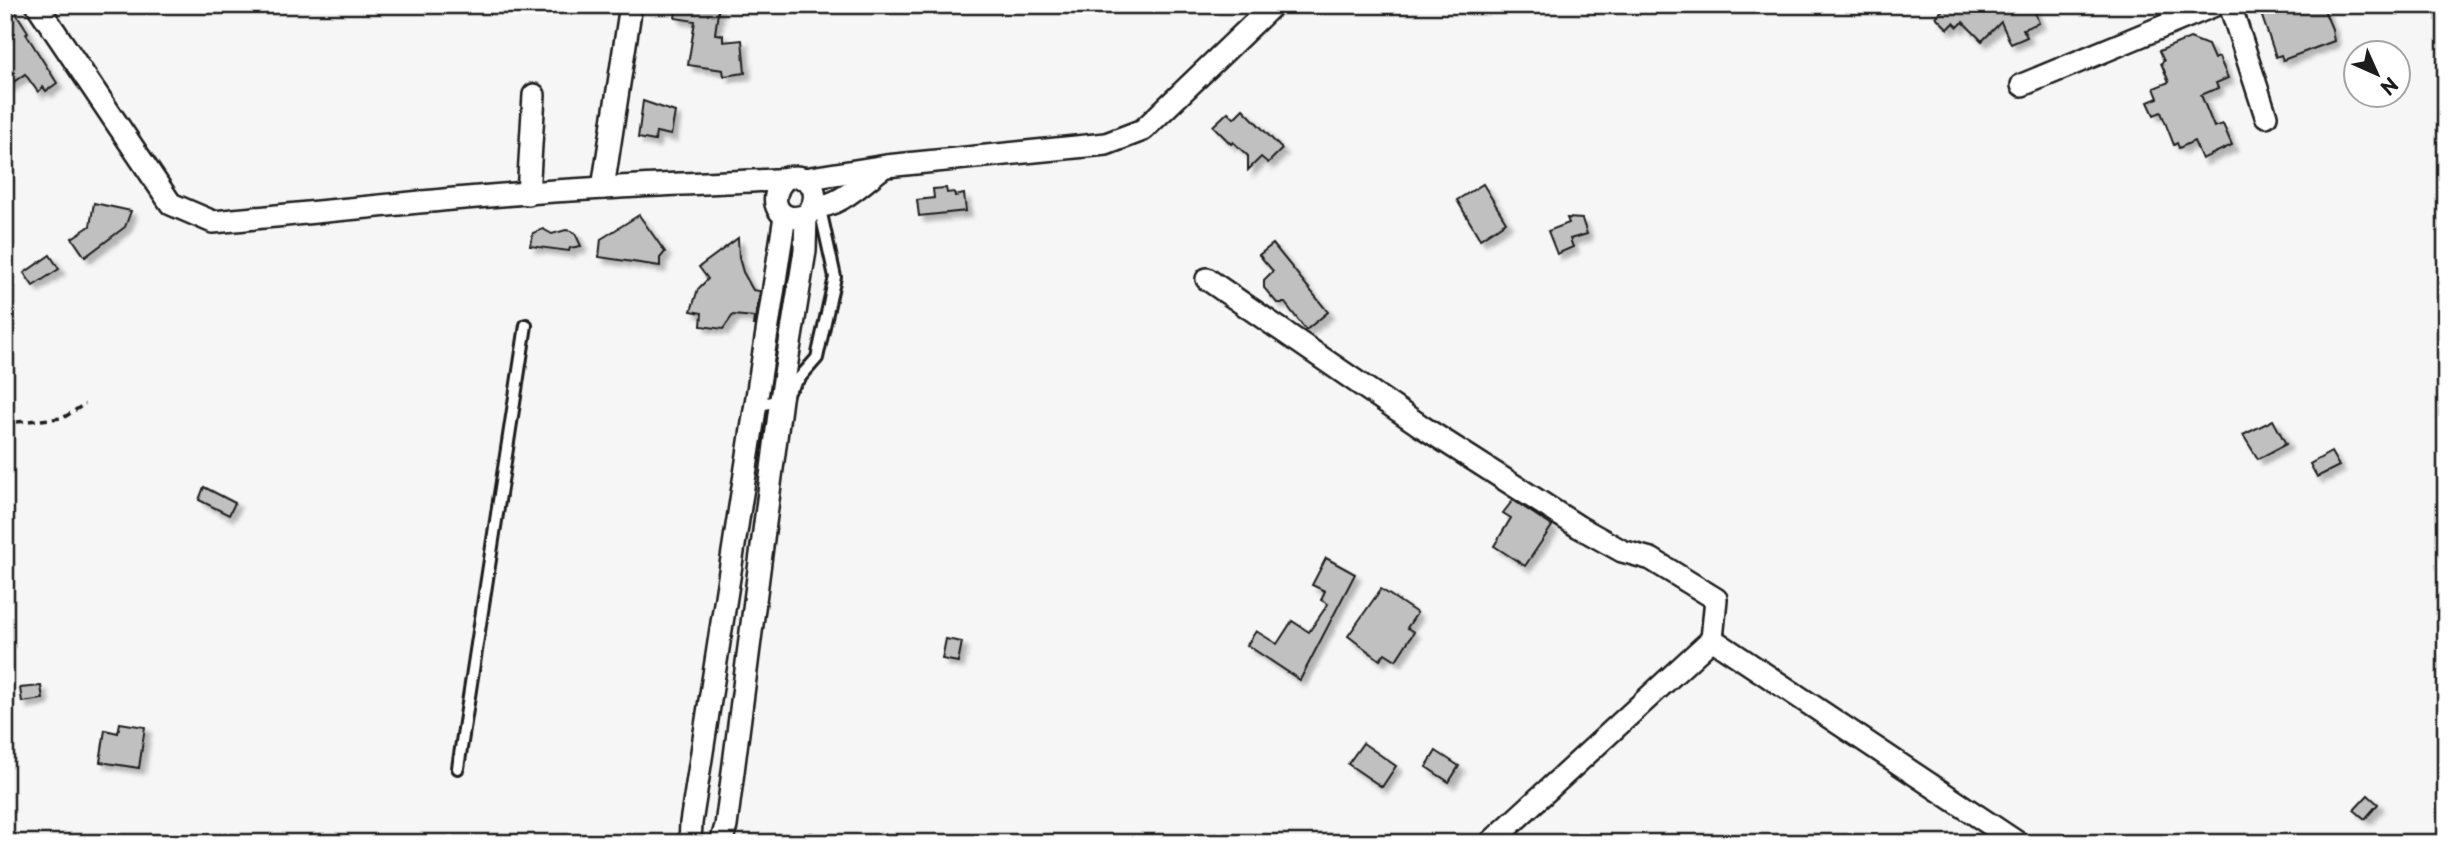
<svg xmlns="http://www.w3.org/2000/svg" width="2451" height="848" font-family="'Playpen Sans',sans-serif">
  <defs>
    <filter id="shadow"><feDropShadow dx="5.5" dy="5.5" stdDeviation="2" flood-color="#0004"/></filter>
  </defs>
  <rect width="100%" height="100%" fill="#f6f6f6"/>
  <filter id="ink" filterUnits="userSpaceOnUse"><feTurbulence type="fractalNoise" baseFrequency=".0143" numOctaves="2"/><feDisplacementMap in="SourceGraphic" scale="14" xChannelSelector="R" yChannelSelector="G"/><feConvolveMatrix kernelMatrix="1 2 1 2 8 2 1 2 1" color-interpolation-filters="sRGB"/></filter>
  <g filter="url(#ink)">
    <g fill="#c0c0c0" stroke="#1c1c1c" stroke-width="2" filter="url(#shadow)">
      <polygon points="677,5 719,5 715,34 723,35 723,42 742,40 745,73 724,76 723,70 688,65 695,21 675,18"/>
      <polygon points="1947,5 2032,5 2039,23 2023,29 2027,37 2011,44 2001,22 1982,41 1963,22 1958,27 1954,23 1948,29 1936,17"/>
      <polygon points="2258,5 2322,5 2332,29 2334,41 2283,60 2281,55 2276,57"/>
      <polygon points="16,13 28,32 26,34 57,83 46,91 43,87 38,92 25,74 5,88 5,20"/>
      <polygon points="2190,38 2208,45 2214,59 2219,57 2228,78 2216,83 2218,88 2201,95 2214,127 2223,124 2232,145 2202,159 2194,141 2179,148 2177,143 2174,145 2161,112 2154,115 2148,102 2158,98 2154,88 2169,82 2161,63 2164,61 2159,51"/>
      <polygon points="643,101 675,112 671,135 656,132 655,141 638,138"/>
      <polygon points="1243,109 1282,149 1268,163 1261,157 1248,170 1248,156 1233,142 1231,144 1213,126 1228,112 1234,118"/>
      <polygon points="1483,184 1506,222 1480,239 1457,200"/>
      <polygon points="946,188 947,193 954,192 955,196 964,194 966,211 919,216 917,200 934,198 933,189"/>
      <polygon points="94,203 131,211 125,227 85,257 72,238 90,226"/>
      <polygon points="639,215 665,252 660,258 660,266 599,257 601,239"/>
      <polygon points="1567,218 1582,219 1587,234 1570,239 1573,247 1557,254 1548,231 1569,223"/>
      <polygon points="543,229 552,234 566,230 571,231 575,233 581,246 570,248 569,251 530,246 533,233"/>
      <polygon points="738,238 739,258 743,272 753,290 760,291 755,325 753,325 754,317 733,315 723,329 701,326 702,313 691,311 698,289 708,279 699,267"/>
      <polygon points="1273,244 1328,312 1306,330 1285,303 1277,303 1264,288 1264,280 1273,271 1259,255"/>
      <polygon points="50,255 59,269 33,286 24,273"/>
      <polygon points="2273,420 2286,444 2258,459 2243,435"/>
      <polygon points="2331,452 2339,466 2317,477 2310,464"/>
      <polygon points="204,487 235,503 229,515 199,500"/>
      <polygon points="1513,500 1552,526 1525,566 1494,546 1511,518 1503,513"/>
      <polygon points="1326,558 1355,574 1300,680 1247,645 1256,631 1277,644 1292,621 1309,632 1328,604 1321,600 1325,591 1312,585"/>
      <polygon points="1381,589 1417,613 1407,628 1414,632 1396,660 1385,653 1380,660 1348,636"/>
      <polygon points="946,639 962,642 958,662 942,659"/>
      <polygon points="41,686 43,699 22,702 20,688"/>
      <polygon points="120,723 145,727 139,768 100,762 105,730 118,733"/>
      <polygon points="1363,743 1396,766 1382,787 1348,764"/>
      <polygon points="1436,751 1459,766 1449,782 1426,767"/>
      <polygon points="2368,795 2378,804 2365,819 2354,810"/>
    </g>
    <g fill="none" stroke-linecap="round" stroke-linejoin="round">
      <defs>
        <g id="lane">
          <polyline points="755,407 781,399 817,358 835,277 822,218 812,210"/>
          <polyline points="458,768 526,325"/>
          <polyline points="811,843 811,840"/>
        </g>
        <g id="street">
          <path d="M37,5L171,204L213,222C343,210 474,195 604,188C661,184 718,183 774,180C781,180 788,177 795,177C818,177 819,203 806,215C779,226 765,199 785,179"/>
          <polyline points="2230,5 2266,116"/>
          <polyline points="2022,85 2215,5"/>
          <polyline points="804,179 886,166 1106,144 1143,130 1273,5"/>
          <polyline points="603,188 631,5"/>
          <polyline points="528,194 534,95"/>
          <path d="M814,206C837,209 863,182 881,169"/>
          <polyline points="1207,279 1421,426 1579,527 1622,551 1651,559 1716,599 1712,639"/>
          <polyline points="690,843 691,823 785,216"/>
          <polyline points="721,843 726,826 781,399 805,251 806,215"/>
          <polyline points="1490,843 1712,639 2018,843"/>
        </g>
      </defs>
      <use href="#lane" stroke="#1c1c1c" stroke-width="16"/>
      <use href="#street" stroke="#1c1c1c" stroke-width="26"/>
      <polyline stroke="#1c1c1c" stroke-width="3.5" stroke-dasharray="7 5" stroke-linecap="butt" points="5,423 63,418 85,404"/>
      <use href="#lane" stroke="#fff" stroke-width="10"/>
      <use href="#street" stroke="#fff" stroke-width="21"/>
    </g>
  </g>
  <rect width="2451" height="848" fill="none" stroke="#fff" stroke-width="28"/>
  <rect x="14" y="14" width="2423" height="820" fill="none" stroke="#1c1c1c" stroke-width="2.5" filter="url(#ink)"/>
  <g transform="translate(2377 74) rotate(135)"><circle r="33" fill="#ffffff" stroke="#a4a4a4" stroke-width="2"/>
  <path d="M0-5L12 26L0 18L-12 26Z" fill="#1c1c1c"/>
  <text y="-10" font-size="19" font-weight="bold" text-anchor="middle" fill="#1c1c1c">N</text>
  </g>
</svg>
